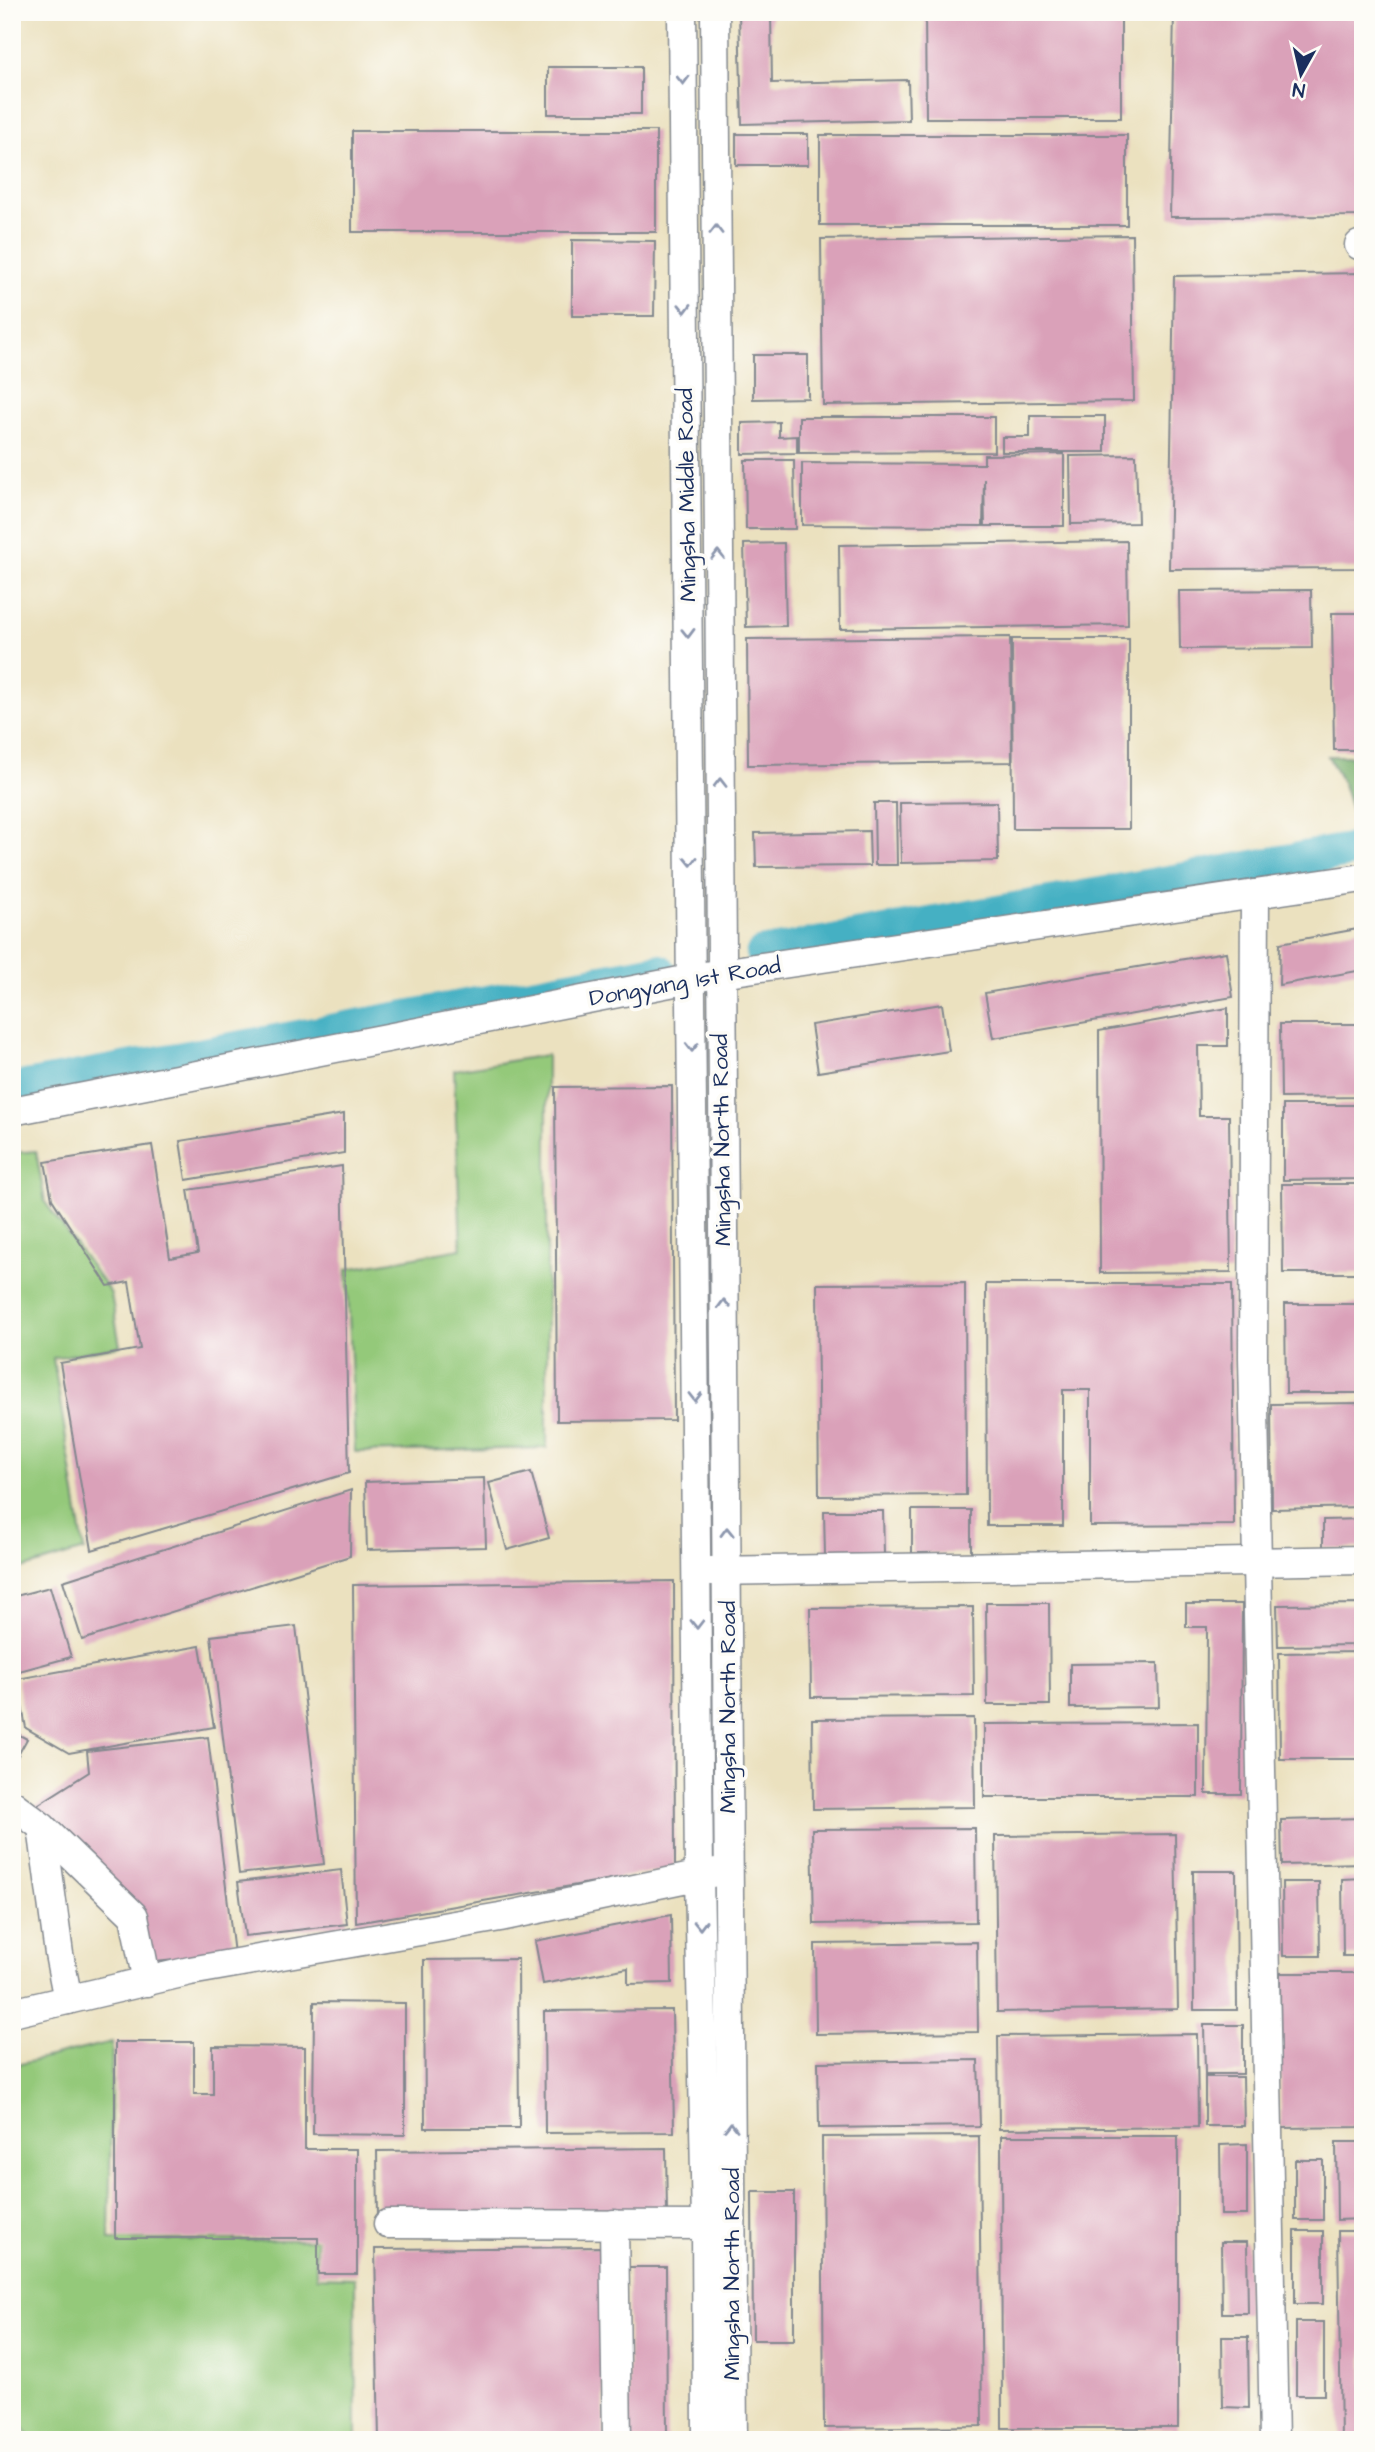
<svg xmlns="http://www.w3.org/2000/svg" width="1375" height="2452" font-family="'Architects Daughter',sans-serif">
  <rect width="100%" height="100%" fill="#fdfcf7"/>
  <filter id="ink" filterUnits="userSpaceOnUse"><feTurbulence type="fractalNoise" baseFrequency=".0143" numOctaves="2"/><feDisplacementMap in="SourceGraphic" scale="14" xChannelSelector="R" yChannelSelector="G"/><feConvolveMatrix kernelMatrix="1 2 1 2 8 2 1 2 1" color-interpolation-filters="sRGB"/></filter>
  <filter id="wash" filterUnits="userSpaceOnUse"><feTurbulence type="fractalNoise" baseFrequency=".00686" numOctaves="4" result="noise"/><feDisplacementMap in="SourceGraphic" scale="28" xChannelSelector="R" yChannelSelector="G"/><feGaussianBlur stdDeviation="1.57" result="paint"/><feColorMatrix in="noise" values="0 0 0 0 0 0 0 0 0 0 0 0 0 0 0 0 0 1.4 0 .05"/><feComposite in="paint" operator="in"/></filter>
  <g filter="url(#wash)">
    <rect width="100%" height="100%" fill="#ebe1bf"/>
    <g fill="#94c97a" stroke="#587c6c" stroke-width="2">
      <polygon points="547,1055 547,1448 355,1452 347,1269 461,1249 454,1070"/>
      <polygon points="36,1151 45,1202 111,1294 120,1346 53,1358 84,1550 12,1572 12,1153"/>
      <polygon points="112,2042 109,2240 316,2240 316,2277 355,2278 356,2440 32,2440 12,2412 12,2066"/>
    </g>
    <polygon fill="#77ad6a" stroke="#496e64" stroke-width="2" points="1328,756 1363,756 1363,830 1357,831 1343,784"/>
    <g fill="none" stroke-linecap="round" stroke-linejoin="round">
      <g stroke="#45b0c3" stroke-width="35">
        <polyline points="763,954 1363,848"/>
        <polyline points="12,1090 659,971"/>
      </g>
    </g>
    <g id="blocks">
      <g fill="#daa1b9">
        <polygon points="739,12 771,12 772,83 908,80 909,120 742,124"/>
        <polygon points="925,12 1121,12 1121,118 926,118"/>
        <polygon points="1174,12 1363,12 1363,216 1170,217"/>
        <rect x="548" y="67" width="93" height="47"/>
        <rect x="352" y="131" width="304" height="101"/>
        <rect x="736" y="134" width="72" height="31"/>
        <rect x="820" y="135" width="307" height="90"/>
        <polygon points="1132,235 1134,401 823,405 821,239"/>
        <polygon points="572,240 655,241 654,316 572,316"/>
        <polygon points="1363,273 1363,568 1169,569 1174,276"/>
        <polygon points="753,355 808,355 808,398 753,399"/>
        <polygon points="1030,416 1105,416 1105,452 1002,452 1002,437 1030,437"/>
        <polygon points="799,417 994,417 994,452 799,453"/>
        <polygon points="779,422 779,437 797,436 797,453 742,454 742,423"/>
        <polygon points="1064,454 1064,526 985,526 984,479 983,526 802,525 802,463 984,464 984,455"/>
        <polygon points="1136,455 1138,523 1071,524 1070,456"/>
        <polygon points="745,460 794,460 795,529 746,529"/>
        <polygon points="1127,541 1128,625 840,629 839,545"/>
        <polygon points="784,543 786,626 746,627 744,544"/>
        <polygon points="1311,590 1312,648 1180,649 1179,591"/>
        <polygon points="1332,613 1363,613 1363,750 1334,750"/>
        <polygon points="1010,637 1012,762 748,765 747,639"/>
        <polygon points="1012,639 1129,639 1129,829 1013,829"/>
        <polygon points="997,802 998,861 901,863 900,803"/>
        <polygon points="874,803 896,803 897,865 875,865"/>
        <polygon points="869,831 870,866 756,867 755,833"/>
        <polygon points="1363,928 1363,970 1279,985 1280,943"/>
        <polygon points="1226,952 1233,997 993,1038 985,993"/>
        <polygon points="942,1004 949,1051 818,1072 811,1025"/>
        <polygon points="1228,1008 1228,1046 1198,1046 1199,1116 1229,1116 1231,1272 1100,1273 1099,1031"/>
        <polygon points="1280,1024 1363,1024 1363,1097 1281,1098"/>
        <polygon points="672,1086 674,1420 557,1421 555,1087"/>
        <polygon points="1283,1105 1363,1105 1363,1179 1283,1180"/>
        <polygon points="344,1114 344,1153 186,1180 180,1141"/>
        <polygon points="152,1145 170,1258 198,1253 188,1190 342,1166 349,1473 92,1550 60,1363 140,1349 129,1282 108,1286 52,1199 45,1162"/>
        <polygon points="1282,1184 1363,1184 1363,1273 1283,1273"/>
        <polygon points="965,1283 966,1495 819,1496 817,1284"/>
        <polygon points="986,1284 1232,1284 1234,1525 1090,1526 1090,1390 1063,1390 1063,1526 987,1526"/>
        <polygon points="1285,1304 1363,1304 1363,1393 1286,1393"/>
        <polygon points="1363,1403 1363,1507 1272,1509 1271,1404"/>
        <polygon points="531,1472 549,1538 507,1550 489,1483"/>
        <polygon points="484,1478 486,1547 367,1550 365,1482"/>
        <polygon points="351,1490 350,1556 82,1640 63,1581"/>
        <rect x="912" y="1510" width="59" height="43"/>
        <polygon points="824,1511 883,1511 884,1554 825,1555"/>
        <polygon points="1363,1519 1363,1548 1323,1548 1323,1520"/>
        <polygon points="674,1581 675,1868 356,1923 353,1585"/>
        <polygon points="50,1587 71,1657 12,1673 12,1597"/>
        <polygon points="986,1603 1049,1603 1050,1705 987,1705"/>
        <polygon points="1186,1604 1242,1604 1241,1794 1206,1794 1207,1627 1186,1627"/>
        <polygon points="1360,1604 1361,1645 1278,1646 1277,1605"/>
        <polygon points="973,1607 974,1696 811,1697 810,1608"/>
        <polygon points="296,1626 324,1864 239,1874 211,1636"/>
        <polygon points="200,1646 214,1727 69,1753 26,1728 17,1679"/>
        <polygon points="1361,1652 1362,1759 1280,1759 1279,1653"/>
        <polygon points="1158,1663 1159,1707 1070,1708 1070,1664"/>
        <polygon points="974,1718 975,1807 813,1809 812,1719"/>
        <polygon points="1198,1723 1198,1797 984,1797 984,1724"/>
        <polygon points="12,1731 27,1739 12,1766"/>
        <polygon points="208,1737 234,1954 155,1962 28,1811 89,1772 87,1751"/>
        <polygon points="1363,1818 1363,1863 1282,1865 1281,1820"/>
        <polygon points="975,1828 976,1922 814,1924 812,1829"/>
        <polygon points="1175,1834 1178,2009 997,2012 995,1836"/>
        <polygon points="341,1870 347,1924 245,1936 238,1882"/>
        <polygon points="1193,1871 1236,1871 1237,2010 1194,2010"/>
        <polygon points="1363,1878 1363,1956 1343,1956 1342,1879"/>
        <polygon points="1282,1882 1319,1882 1320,1956 1283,1956"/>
        <polygon points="671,1915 672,1983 628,1984 628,1968 543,1984 535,1941"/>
        <polygon points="977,1942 978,2032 816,2034 815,1944"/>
        <polygon points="518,1959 519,2128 425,2128 424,1960"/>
        <polygon points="1280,1973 1363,1973 1363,2127 1281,2128"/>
        <polygon points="314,2002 405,2003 405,2135 313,2134"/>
        <polygon points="672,2010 674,2132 545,2133 544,2011"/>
        <polygon points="1204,2025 1243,2025 1243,2074 1205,2074"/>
        <polygon points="1197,2034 1198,2127 999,2129 998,2036"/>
        <polygon points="115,2042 194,2042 194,2094 213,2094 213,2046 305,2047 305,2149 357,2149 357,2274 318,2274 318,2238 115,2238"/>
        <polygon points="978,2060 980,2126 819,2128 818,2062"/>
        <polygon points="1205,2077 1243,2077 1244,2126 1205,2126"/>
        <polygon points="979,2136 982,2426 824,2428 822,2137"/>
        <polygon points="1001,2136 1178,2136 1178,2428 1002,2428"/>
        <polygon points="1336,2142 1363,2142 1363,2219 1337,2220"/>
        <polygon points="1247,2144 1247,2215 1221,2215 1220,2145"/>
        <polygon points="666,2148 667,2214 378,2217 377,2151"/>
        <rect x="1295" y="2160" width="28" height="60"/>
        <polygon points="752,2192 794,2192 794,2340 753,2340"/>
        <rect x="1295" y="2231" width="28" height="73"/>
        <polygon points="1338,2231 1363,2231 1363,2440 1341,2440"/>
        <polygon points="1221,2242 1247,2242 1248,2313 1222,2313"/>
        <polygon points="603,2247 604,2440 379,2440 375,2249"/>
        <polygon points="628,2267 666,2267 667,2440 629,2440"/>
        <rect x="1296" y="2322" width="28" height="73"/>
        <polygon points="1222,2337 1248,2337 1249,2408 1223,2407"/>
      </g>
    </g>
  </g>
  <g filter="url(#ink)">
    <use href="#blocks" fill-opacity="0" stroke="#83888e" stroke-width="2"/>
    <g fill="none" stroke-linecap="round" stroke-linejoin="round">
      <defs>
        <g id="minor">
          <polyline points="682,12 699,1875 706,2225 707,2440"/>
          <polyline points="715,12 733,2440"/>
          <polyline points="1359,245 1363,245"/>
          <polyline points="1255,894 1253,1357 1274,2440"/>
          <polyline points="12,1111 721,973 1363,878"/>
          <polyline points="711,1571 1363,1560"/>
          <polyline points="12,1804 42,1827 134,1916 147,1982"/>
          <polyline points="42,1827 59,1954 68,2000"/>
          <polyline points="12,2013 190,1971 500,1917 716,1872"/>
          <polyline points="388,2224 706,2225"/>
          <polyline points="614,2224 617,2440"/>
        </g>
      </defs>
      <use href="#minor" stroke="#83888e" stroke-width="31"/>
      <use href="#minor" stroke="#fff" stroke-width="28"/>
    </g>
    <defs><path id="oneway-chevron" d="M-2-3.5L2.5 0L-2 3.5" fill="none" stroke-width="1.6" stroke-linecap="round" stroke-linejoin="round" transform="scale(1.75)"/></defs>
    <g stroke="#8d97ae">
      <use href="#oneway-chevron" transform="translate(683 80) rotate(89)"/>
      <use href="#oneway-chevron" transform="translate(716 230) rotate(-90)"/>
      <use href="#oneway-chevron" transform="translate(685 308) rotate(89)"/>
      <use href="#oneway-chevron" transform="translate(718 555) rotate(-90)"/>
      <use href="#oneway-chevron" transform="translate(688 633) rotate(89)"/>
      <use href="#oneway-chevron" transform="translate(720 783) rotate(-90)"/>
      <use href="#oneway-chevron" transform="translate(691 861) rotate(89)"/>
      <use href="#oneway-chevron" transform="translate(692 1047) rotate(90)"/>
      <use href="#oneway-chevron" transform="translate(724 1304) rotate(-91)"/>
      <use href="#oneway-chevron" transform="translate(695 1397) rotate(90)"/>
      <use href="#oneway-chevron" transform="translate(727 1532) rotate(-91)"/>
      <use href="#oneway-chevron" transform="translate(697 1624) rotate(90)"/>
      <use href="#oneway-chevron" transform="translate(700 1925) rotate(89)"/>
      <use href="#oneway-chevron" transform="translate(731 2127) rotate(-90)"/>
    </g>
  </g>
  <g text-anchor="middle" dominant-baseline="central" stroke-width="7" stroke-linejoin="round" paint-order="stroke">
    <g font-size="23" fill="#1b2f5e" stroke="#fdfcf7">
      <text transform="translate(687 495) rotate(-91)">Mingsha Middle Road</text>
      <text transform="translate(685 982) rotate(-10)">Dongyang 1st Road</text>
      <text transform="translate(722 1140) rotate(-91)">Mingsha North Road</text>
      <text transform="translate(728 1707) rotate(-90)">Mingsha North Road</text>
      <text transform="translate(732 2274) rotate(-90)">Mingsha North Road</text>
    </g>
  </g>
  <rect width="1375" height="2452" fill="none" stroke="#fdfcf7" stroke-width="42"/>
  <g transform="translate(1301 74) rotate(188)" stroke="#fdfcf7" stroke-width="5" paint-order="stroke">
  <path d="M0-5L12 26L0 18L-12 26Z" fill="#1b2f5e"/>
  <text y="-10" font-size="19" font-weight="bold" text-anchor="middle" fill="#1b2f5e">N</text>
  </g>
</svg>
